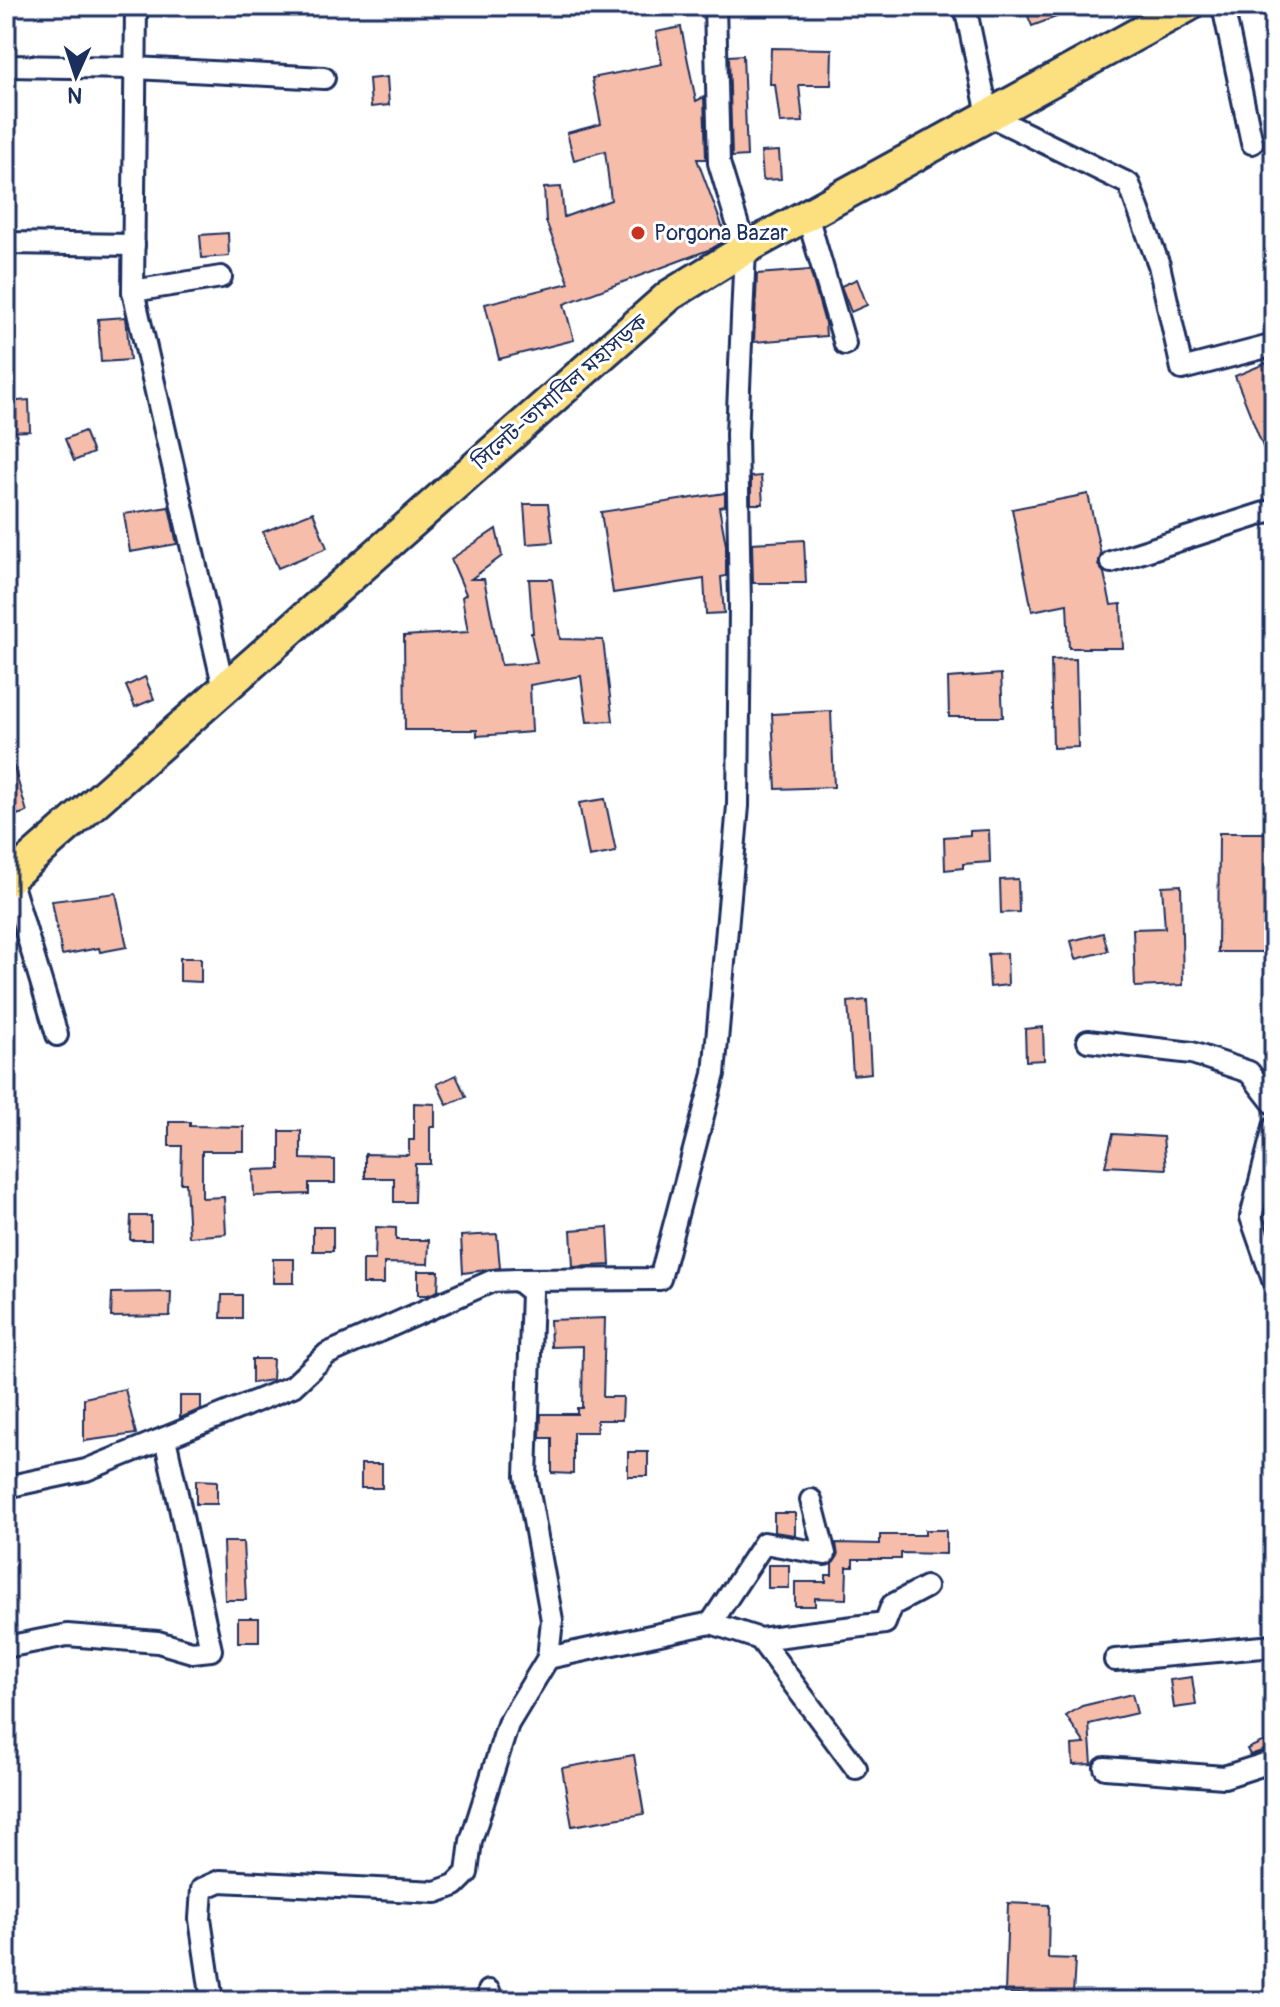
<svg xmlns="http://www.w3.org/2000/svg" width="1280" height="2007" font-family="Pangolin,'Noto Sans Bengali',sans-serif">
  <rect width="100%" height="100%" fill="#fff"/>
  <filter id="ink" filterUnits="userSpaceOnUse"><feTurbulence type="fractalNoise" baseFrequency=".0125" numOctaves="2"/><feDisplacementMap in="SourceGraphic" scale="16" xChannelSelector="R" yChannelSelector="G"/><feConvolveMatrix kernelMatrix="1 2 1 2 8 2 1 2 1" color-interpolation-filters="sRGB"/></filter>
  <g filter="url(#ink)">
    <g fill="#f5bdaa" stroke="#1b2f5e" stroke-width="2">
      <polygon points="1024,6 1082,6 1083,7 1032,26"/>
      <polygon points="681,27 696,101 704,97 706,159 697,159 727,239 711,249 564,304 574,340 499,359 485,304 569,283 546,221 544,188 561,187 564,217 611,200 605,151 574,160 567,133 601,124 592,78 662,64 656,32"/>
      <polygon points="771,48 832,49 831,85 799,85 803,122 780,123 775,84 770,84"/>
      <polygon points="743,55 747,156 732,157 729,56"/>
      <polygon points="387,77 389,105 371,107 369,79"/>
      <polygon points="779,151 781,179 763,180 761,152"/>
      <polygon points="228,233 229,256 202,258 200,235"/>
      <polygon points="810,270 825,323 826,336 754,342 757,274"/>
      <polygon points="857,279 867,305 851,312 841,286"/>
      <polygon points="126,317 130,360 101,362 98,319"/>
      <polygon points="1274,360 1274,472 1273,472 1235,376"/>
      <polygon points="29,400 30,431 6,432 6,402"/>
      <polygon points="84,431 93,453 74,461 65,439"/>
      <polygon points="761,476 763,504 751,504 751,477"/>
      <polygon points="725,493 725,506 719,507 726,545 726,576 721,577 724,613 706,614 704,579 613,593 601,512"/>
      <polygon points="1088,494 1101,555 1098,565 1104,573 1111,605 1121,604 1123,648 1069,648 1067,604 1032,611 1012,509"/>
      <polygon points="524,504 548,504 553,542 527,544"/>
      <polygon points="169,507 177,544 130,552 124,514"/>
      <polygon points="313,512 327,548 278,568 263,532"/>
      <polygon points="496,529 502,556 471,579 484,579 501,665 537,663 531,633 533,633 529,579 552,579 560,639 603,640 613,721 587,722 581,676 530,685 532,732 477,736 477,730 405,730 404,636 468,632 462,597 466,594 451,559"/>
      <polygon points="804,540 806,583 753,583 752,543"/>
      <polygon points="1076,659 1078,747 1053,748 1051,660"/>
      <polygon points="1001,674 1003,717 949,717 948,678"/>
      <polygon points="145,677 154,699 135,707 126,686"/>
      <polygon points="831,711 834,787 776,789 772,714"/>
      <polygon points="10,754 27,812 6,818 6,755"/>
      <polygon points="605,799 616,852 589,857 579,803"/>
      <polygon points="989,830 990,862 963,864 963,868 945,870 944,837 970,835 970,831"/>
      <polygon points="1219,833 1274,833 1274,952 1218,952"/>
      <polygon points="1018,879 1019,912 1001,913 1000,880"/>
      <polygon points="1181,885 1183,985 1135,987 1133,929 1165,928 1162,886"/>
      <polygon points="116,893 127,947 100,952 99,948 62,955 52,901"/>
      <polygon points="1103,933 1108,951 1076,959 1071,941"/>
      <polygon points="1007,953 1008,985 990,987 988,954"/>
      <polygon points="180,958 201,958 201,982 180,981"/>
      <polygon points="867,1000 871,1073 853,1075 848,1002"/>
      <polygon points="1043,1027 1044,1060 1026,1061 1025,1029"/>
      <polygon points="456,1075 466,1097 447,1105 437,1084"/>
      <polygon points="414,1103 435,1104 435,1127 430,1127 430,1164 415,1164 414,1202 394,1202 394,1178 365,1178 365,1154 409,1155 409,1140 414,1140"/>
      <polygon points="169,1122 190,1122 190,1126 244,1127 244,1151 202,1151 202,1198 224,1197 226,1234 189,1237 186,1183 181,1183 182,1146 169,1146"/>
      <polygon points="280,1131 301,1131 301,1159 335,1160 335,1183 309,1183 309,1194 254,1196 253,1170 280,1169"/>
      <polygon points="1113,1134 1163,1137 1166,1169 1105,1166"/>
      <polygon points="131,1216 151,1216 151,1240 130,1240"/>
      <rect x="313" y="1227" width="20" height="24"/>
      <polygon points="376,1227 396,1228 396,1240 429,1240 428,1264 384,1263 384,1284 363,1284 363,1260 375,1260"/>
      <polygon points="608,1227 610,1265 573,1267 571,1230"/>
      <polygon points="497,1234 500,1268 463,1273 461,1236"/>
      <rect x="273" y="1259" width="21" height="24"/>
      <polygon points="418,1271 439,1271 438,1291 428,1295 418,1295"/>
      <polygon points="171,1292 170,1316 111,1317 112,1293"/>
      <polygon points="222,1295 242,1295 242,1318 221,1318"/>
      <polygon points="605,1318 603,1397 623,1397 622,1420 597,1420 597,1432 573,1432 573,1474 552,1473 552,1438 540,1438 541,1414 577,1414 577,1408 582,1408 583,1346 551,1347 550,1320"/>
      <polygon points="252,1359 273,1359 272,1380 252,1383"/>
      <polygon points="125,1389 136,1434 84,1441 84,1398"/>
      <polygon points="180,1396 201,1396 201,1409 180,1418"/>
      <rect x="628" y="1452" width="20" height="24"/>
      <rect x="361" y="1464" width="21" height="24"/>
      <polygon points="196,1480 217,1481 217,1504 196,1504"/>
      <polygon points="774,1513 795,1513 795,1535 774,1532"/>
      <polygon points="925,1530 946,1530 946,1554 901,1553 901,1559 853,1559 853,1567 847,1567 846,1599 815,1598 815,1606 795,1606 795,1582 826,1582 826,1575 832,1575 832,1564 838,1556 836,1543 880,1544 880,1535 925,1535"/>
      <polygon points="223,1542 243,1542 246,1600 225,1600"/>
      <rect x="768" y="1565" width="21" height="23"/>
      <rect x="238" y="1618" width="21" height="24"/>
      <polygon points="1192,1677 1196,1705 1174,1708 1170,1680"/>
      <polygon points="1132,1694 1137,1713 1089,1724 1092,1764 1073,1765 1072,1745 1085,1744 1066,1716 1082,1706"/>
      <polygon points="1264,1741 1268,1749 1250,1755 1247,1749"/>
      <polygon points="634,1755 644,1814 572,1826 562,1768"/>
      <polygon points="1008,1903 1049,1905 1048,1958 1075,1959 1073,1996 1005,1993"/>
    </g>
    <g fill="none" stroke-linecap="round" stroke-linejoin="round">
      <defs>
        <g id="minor">
          <polyline points="965,6 988,115 1129,184 1159,265 1182,369 1274,345"/>
          <polyline points="1223,6 1252,143"/>
          <polyline points="6,66 135,68 324,78"/>
          <polyline points="807,215 845,344"/>
          <polyline points="6,243 134,245"/>
          <polyline points="221,277 133,291 224,689"/>
          <polyline points="133,291 136,6"/>
          <polyline points="1111,562 1274,510"/>
          <polyline points="10,878 57,1035"/>
          <polyline points="1088,1041 1192,1053 1249,1072 1274,1104"/>
          <polyline points="1274,1127 1251,1217 1274,1283"/>
          <polyline points="517,1280 660,1279 714,1074 738,806 740,606 737,434 745,249 719,163 715,6"/>
          <polyline points="6,1487 86,1470 293,1386 327,1354 492,1281 517,1280 532,1292 526,1476 552,1620 548,1658 508,1724 471,1841 467,1873 455,1885 436,1892 220,1881 202,1889 200,1919 212,2001"/>
          <polyline points="811,1500 825,1554 764,1543 711,1623 760,1639 885,1623 892,1605 926,1587"/>
          <polyline points="760,1639 856,1768"/>
          <polyline points="6,1647 67,1635 158,1642 192,1652 211,1650 165,1438"/>
          <polyline points="548,1658 711,1623"/>
          <polyline points="1115,1660 1274,1646"/>
          <polyline points="1105,1768 1224,1777 1274,1761"/>
          <polyline points="489,1991 492,2001"/>
        </g>
        <polyline id="highway" points="6,881 670,295 745,249 1188,6"/>
      </defs>
      <use href="#minor" stroke="#1b2f5e" stroke-width="26"/>
      <use href="#highway" stroke="#1b2f5e" stroke-width="36"/>
      <use href="#minor" stroke="#fff" stroke-width="20"/>
      <use href="#highway" stroke="#fce080" stroke-width="30"/>
    </g>
  </g>
  <circle fill="#c8321e" stroke="#fff" stroke-width="3" cx="638" cy="233" r="8"/>
  <g text-anchor="middle" dominant-baseline="central" stroke-width="6" stroke-linejoin="round" paint-order="stroke">
    <g font-size="22" fill="#1b2f5e" stroke="#fff" text-anchor="start">
      <text x="654" y="233">Porgona Bazar</text>
    </g>
    <g font-size="22" fill="#1b2f5e" stroke="#fff">
      <text transform="translate(560 392) rotate(-41)">সিলেট-তামাবিল মহাসড়ক</text>
    </g>
  </g>
  <rect width="1280" height="2007" fill="none" stroke="#fff" stroke-width="32"/>
  <rect x="16" y="16" width="1248" height="1975" fill="none" stroke="#1b2f5e" stroke-width="3" filter="url(#ink)"/>
  <g transform="translate(76 76) rotate(183)" stroke="#ffffff" stroke-width="6" paint-order="stroke">
  <path d="M0-6L14 30L0 20L-14 30Z" fill="#1b2f5e"/>
  <text y="-12" font-size="22" font-weight="bold" text-anchor="middle" fill="#1b2f5e">N</text>
  </g>
</svg>
